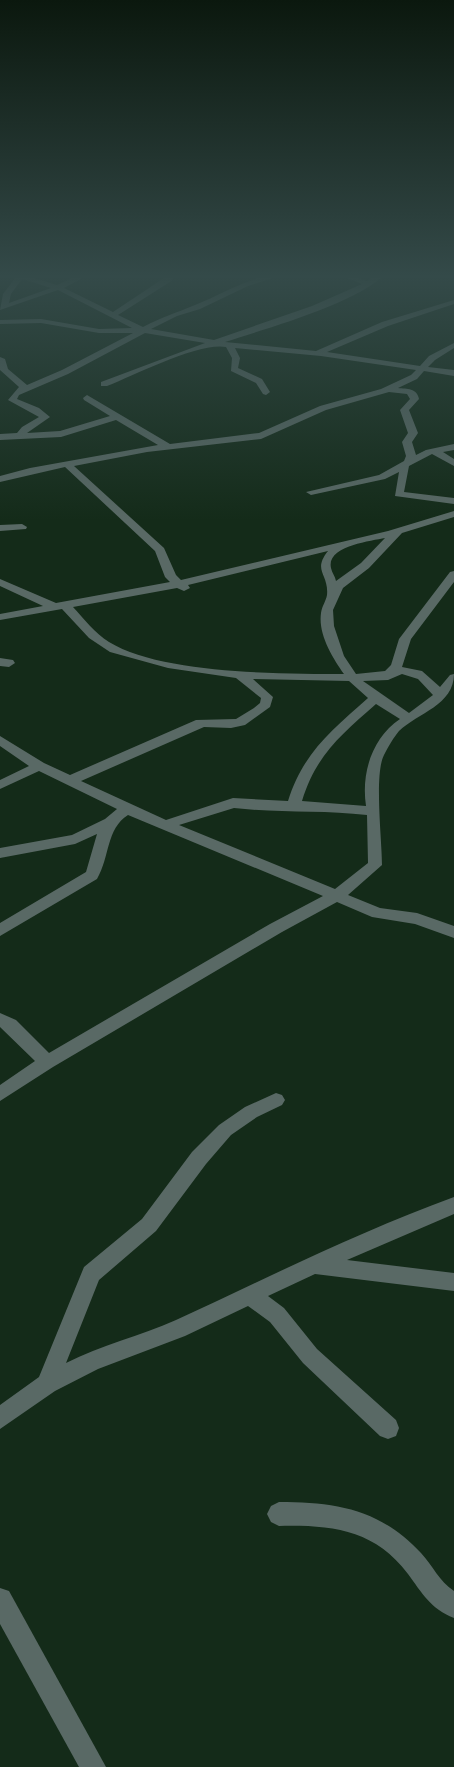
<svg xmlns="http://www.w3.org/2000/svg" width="454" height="1767" font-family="Karla,sans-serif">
  <rect width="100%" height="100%" fill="#142b19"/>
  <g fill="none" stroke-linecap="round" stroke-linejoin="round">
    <g fill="#596965" fill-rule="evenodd">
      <path d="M9,274H21L57,285L81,274H90L64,288L113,312L167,276H173V280L118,315L143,327C162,317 176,313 195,305C225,293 252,274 285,274L248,286L200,309L177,316L151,329L214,340L312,306L362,284L338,274H348L367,281L377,274H385C358,303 265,329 225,342L316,351L382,322L454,300V304L388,326L327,352L420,366L429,356L454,343V348L435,360L428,367L454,370V376L424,371L417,379L398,388C407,389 417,388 419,399L409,410L418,433L412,442L416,455L426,450L454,444V450L443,452L454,459V466L432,454L409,466L404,492L454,498V504L395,496L399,472L385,479L311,495L306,492L379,475L404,461L406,456L402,442L408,433L400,410L410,399L407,394L389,392L326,410L261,439L147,452L74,466L164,548L176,575L181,580L388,531L454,511V517L402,533L369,568L343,588L333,610L334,626L344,656L356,674L385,671L391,665L399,639L450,572L454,571V582L411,639L402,667L422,671L440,687L450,675L454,674C454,705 418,713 399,731C394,737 388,747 384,755C374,774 382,840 382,865L348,895L380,908L417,913L454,926V938L415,924L372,917L337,902L282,932L53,1067L0,1101V1085L35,1061L0,1027V1013L16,1020L49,1053L270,924L323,896L128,815C106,829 110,857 97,879L0,936V923L86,872L97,834L75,844L0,858V848L72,835L105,819L117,809L39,771L0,789V780L29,766L0,746V736L44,763L70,775L196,720L236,719L254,708L260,703L261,698L236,678L168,668L110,652L89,638L62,609L0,620V614L43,606L0,586V579L56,603L170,582L165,577L155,551L65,467L0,482V476L30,468L158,445L116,420L61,437L0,440V434L17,433L22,427L39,417L8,400L19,387L0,370V357L5,359L8,369L27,385L62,370L133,333H99L41,323L0,324V320L41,319L99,329L132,328L58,290L0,310L3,294L16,277ZM22,279L51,288L9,303L11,294ZM145,333L205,343L101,382V386H107C135,375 199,342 226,347L232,358L231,371L256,383L263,394L266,395L270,392L262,379L238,368L240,358L235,348L321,356L416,370L411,375L381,389L320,406L259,433L170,444L87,395L83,398L84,400L110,416L60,431L27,433L50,417L39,408L17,399L19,395L68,374ZM385,538L361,563L336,581C335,576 332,573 331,568C326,546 371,541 385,538ZM328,551C312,571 329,574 327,595C326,601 322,606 321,613C318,634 332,657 344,674C282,674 161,674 109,642C95,633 84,619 73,607L177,588L184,591L190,588L188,585ZM402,674L418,679L433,695L409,713L363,681L388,680ZM253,679L349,681L368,698C331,731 303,753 288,801L233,798L166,820L81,781L204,727L231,728L245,725L270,707L273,697ZM376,704L400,719C372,738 361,773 366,806L302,801C316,755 341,735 376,704ZM234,808C278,813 323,810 367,815L368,863L335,889L179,825Z"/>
      <polygon points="22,524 27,527 26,529 0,531 0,525"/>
      <polygon points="0,658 13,660 15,663 9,667 0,666"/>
      <path d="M276,1093L282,1095L285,1100L282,1105L257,1117L231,1135L206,1164L156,1231L99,1280L66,1363C101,1345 140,1336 176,1320C267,1278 358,1232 454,1197V1214L347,1260L454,1273V1291L315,1274L268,1296L284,1308L317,1349L396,1420L399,1428L396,1436L388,1439L380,1436L303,1363L270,1322L248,1306L185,1336L98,1369L55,1391L0,1429V1405L39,1377L84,1267L142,1219L192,1152L219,1125L245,1107Z"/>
      <path d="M279,1502C336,1502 380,1509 421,1553C433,1566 439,1581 454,1591V1618C431,1609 422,1593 408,1574C374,1529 331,1525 279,1526L271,1522L267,1514L271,1506Z"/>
      <polygon points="0,1588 9,1591 106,1767 79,1767 0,1624"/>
    </g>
  </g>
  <linearGradient id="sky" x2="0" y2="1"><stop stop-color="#0b180e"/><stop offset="0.53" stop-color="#344a49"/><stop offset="1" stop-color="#344a49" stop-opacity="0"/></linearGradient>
  <rect width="454" height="521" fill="url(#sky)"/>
</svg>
